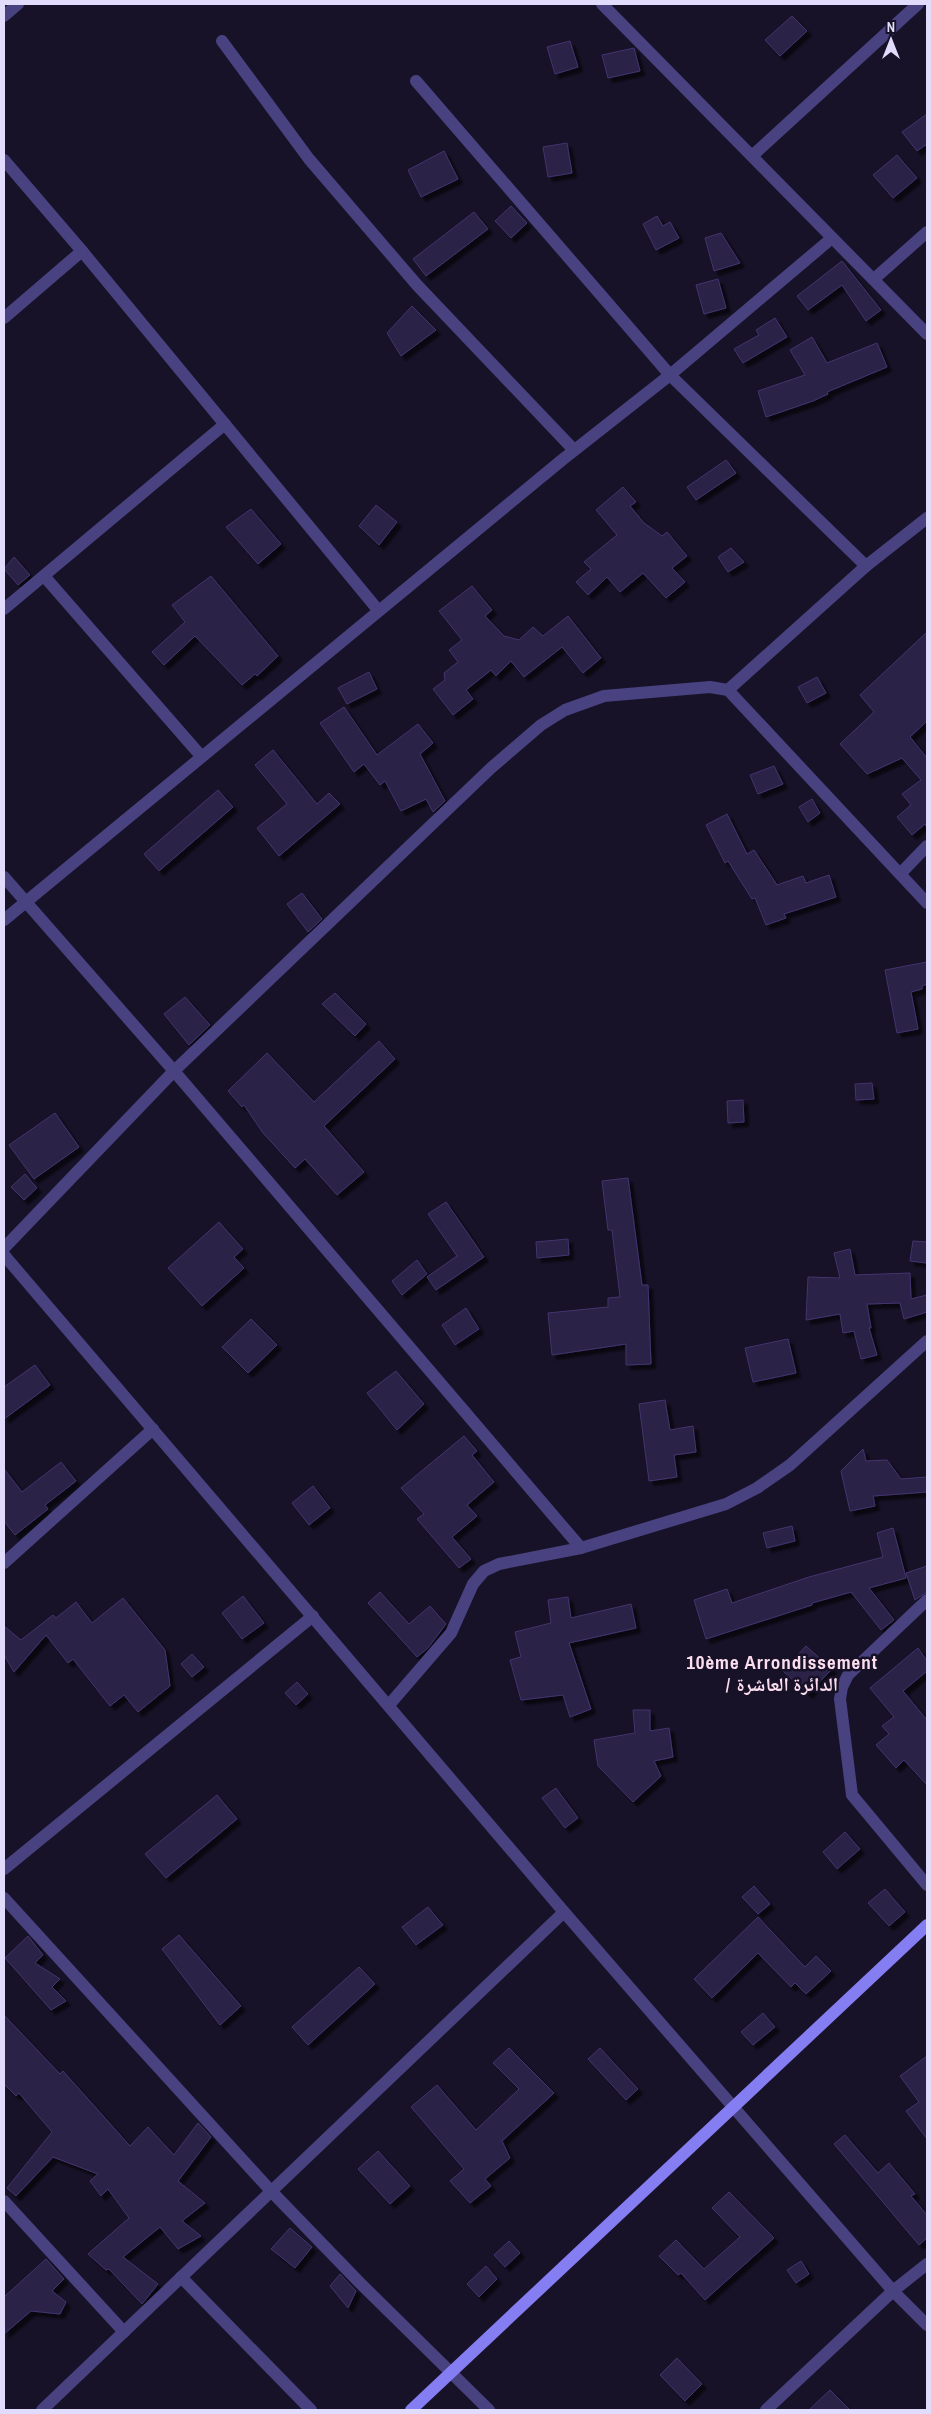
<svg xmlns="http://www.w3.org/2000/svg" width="931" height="2414" font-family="'Archivo Narrow','Noto Naskh Arabic',sans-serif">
  <defs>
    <filter id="shadow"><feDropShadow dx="4.5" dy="4.5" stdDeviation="1" flood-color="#0009"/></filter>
  </defs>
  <rect width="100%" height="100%" fill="#171227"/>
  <g fill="#2a2046" stroke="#43356f" filter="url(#shadow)">
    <polygon points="792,16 807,31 780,56 765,40"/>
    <polygon points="570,41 578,67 555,74 547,47"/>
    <polygon points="634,48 640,71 608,78 602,55"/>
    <polygon points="927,114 927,144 917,151 902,132"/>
    <polygon points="567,143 572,173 548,177 543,147"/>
    <polygon points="444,151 458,179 421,197 408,170"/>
    <polygon points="897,155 917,178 893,198 873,175"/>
    <polygon points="511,206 527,223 511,238 495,221"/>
    <polygon points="474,212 488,229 426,276 413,259"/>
    <polygon points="657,216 663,226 670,222 679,238 656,250 643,224"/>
    <polygon points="721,233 740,263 714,271 705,238"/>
    <polygon points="842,261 881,310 866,321 842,285 808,310 797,296"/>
    <polygon points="718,279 726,308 704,314 696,285"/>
    <polygon points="412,306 436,330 401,356 387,333"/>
    <polygon points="775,318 787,337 743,363 734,349 759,335 756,330"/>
    <polygon points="812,337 827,363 877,343 887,367 827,392 828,394 813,401 766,417 758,391 805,375 790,350"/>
    <polygon points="726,460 736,473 696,500 687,487"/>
    <polygon points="623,487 636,502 630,506 644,523 662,536 667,532 687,556 672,568 685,582 666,598 643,573 620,592 607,577 588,595 576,582 591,569 584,562 617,535 596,510"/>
    <polygon points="376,505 397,522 379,545 359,526"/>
    <polygon points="251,509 281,544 258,564 226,527"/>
    <polygon points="731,548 744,562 728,572 718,557"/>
    <polygon points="14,557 30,575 18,585 4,569"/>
    <polygon points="211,576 278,656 257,676 255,674 242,685 195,636 164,665 152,652 185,622 172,605"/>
    <polygon points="472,586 492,610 485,616 504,636 519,640 533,627 543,636 568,616 601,658 583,673 562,647 524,677 511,661 496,676 491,670 466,690 473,699 453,715 433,689 445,680 444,673 458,662 449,650 462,640 439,611"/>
    <polygon points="927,632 927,721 910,737 927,758 927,827 925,824 912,835 897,817 911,805 902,794 921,780 902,758 867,774 840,744 874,712 860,695"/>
    <polygon points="369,672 377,689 347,704 338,688"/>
    <polygon points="817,677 826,693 807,703 798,687"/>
    <polygon points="344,707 377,755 418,724 433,743 420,754 445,801 433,812 426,799 401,811 385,781 380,785 364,764 354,772 320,723"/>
    <polygon points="273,750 317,804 329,793 340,804 279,856 257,828 287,804 255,765"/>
    <polygon points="774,766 783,784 758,794 750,775"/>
    <polygon points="218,790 233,807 159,871 144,854"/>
    <polygon points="812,799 820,813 808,822 799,807"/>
    <polygon points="727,814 747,854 754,850 777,885 803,876 806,883 829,875 836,897 784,914 786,918 766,925 755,898 752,899 728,861 725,863 706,825"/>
    <polygon points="302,893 322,919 308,932 287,904"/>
    <polygon points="927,962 927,984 922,986 922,989 911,992 918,1029 897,1033 885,970"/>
    <polygon points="335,993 366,1024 355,1036 322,1004"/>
    <polygon points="185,997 210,1025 189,1045 164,1014"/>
    <polygon points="379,1041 395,1059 324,1126 364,1172 337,1195 305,1159 295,1168 263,1133 244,1105 242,1107 228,1091 267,1053 314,1102"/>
    <polygon points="872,1083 874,1099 856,1100 855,1084"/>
    <polygon points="743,1100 744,1122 728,1123 727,1101"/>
    <polygon points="55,1113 79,1147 34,1179 9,1145"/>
    <polygon points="25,1174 37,1188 24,1200 11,1187"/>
    <polygon points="628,1178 642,1285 648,1285 651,1364 626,1365 626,1344 552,1355 548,1313 608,1307 608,1298 620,1297 612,1230 608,1230 602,1181"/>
    <polygon points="446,1202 484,1257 436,1290 427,1277 457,1256 428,1214"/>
    <polygon points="219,1222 243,1249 234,1257 244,1268 202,1306 168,1268"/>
    <polygon points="568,1239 569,1255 537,1258 536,1242"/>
    <polygon points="913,1241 927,1242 927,1263 910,1261"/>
    <polygon points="850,1249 855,1275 910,1273 911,1299 927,1295 927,1312 904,1319 900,1303 867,1304 871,1328 869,1328 877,1355 861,1359 854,1331 843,1333 840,1314 806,1320 808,1277 840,1278 834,1253"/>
    <polygon points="417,1260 427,1274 402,1295 392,1281"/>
    <polygon points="466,1308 479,1329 455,1345 442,1325"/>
    <polygon points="251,1319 277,1345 248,1373 222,1347"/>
    <polygon points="788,1339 796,1373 753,1382 745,1348"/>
    <polygon points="35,1365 50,1385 4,1419 4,1387"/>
    <polygon points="396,1371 424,1404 397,1430 367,1393"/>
    <polygon points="665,1400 670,1430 693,1426 696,1452 674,1455 677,1477 649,1481 639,1404"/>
    <polygon points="464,1436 477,1451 472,1455 494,1482 467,1505 477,1516 452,1537 471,1559 459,1568 417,1519 424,1514 401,1488"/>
    <polygon points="863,1449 866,1461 887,1460 901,1479 927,1477 927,1492 873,1496 875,1506 850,1511 841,1471"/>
    <polygon points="61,1462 76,1481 45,1505 48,1509 15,1535 4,1521 4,1469 22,1492"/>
    <polygon points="313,1486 330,1508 309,1525 292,1503"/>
    <polygon points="792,1526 795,1541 767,1548 763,1533"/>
    <polygon points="893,1528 906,1578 869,1588 894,1620 881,1630 851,1592 812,1603 812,1605 706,1639 694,1600 727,1589 732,1603 809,1577 883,1557 877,1533"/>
    <polygon points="927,1566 927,1592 915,1600 906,1573"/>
    <polygon points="380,1592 409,1624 430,1606 446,1624 428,1648 417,1657 368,1603"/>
    <polygon points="243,1596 264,1623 242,1639 222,1613"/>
    <polygon points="568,1597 571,1618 631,1604 636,1628 569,1643 591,1709 570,1717 563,1695 521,1700 510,1660 521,1657 515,1632 551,1623 548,1600"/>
    <polygon points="123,1598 165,1650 170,1686 138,1712 124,1695 110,1706 73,1659 68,1663 46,1635 14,1672 4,1655 4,1626 21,1640 53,1615 56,1618 76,1602 92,1623"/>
    <polygon points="806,1646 832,1669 808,1694 783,1671"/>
    <polygon points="918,1648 927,1661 927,1671 903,1691 927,1720 927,1785 904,1760 896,1768 876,1745 889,1734 882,1726 894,1717 870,1688"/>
    <polygon points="192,1654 204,1667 192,1677 181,1664"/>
    <polygon points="297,1682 308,1694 296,1705 285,1693"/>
    <polygon points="633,1710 650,1710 650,1731 669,1728 673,1757 654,1761 661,1776 633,1802 598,1766 594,1740 635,1733"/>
    <polygon points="556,1788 578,1818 565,1828 542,1798"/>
    <polygon points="217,1795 237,1819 166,1878 145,1854"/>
    <polygon points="845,1832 860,1849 837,1869 823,1852"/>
    <polygon points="754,1886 770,1904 758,1914 742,1897"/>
    <polygon points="885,1889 905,1912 889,1926 868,1903"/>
    <polygon points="428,1907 443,1925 416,1945 402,1927"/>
    <polygon points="758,1917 805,1967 816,1956 831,1971 806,1994 795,1983 791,1987 758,1953 712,1998 694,1979"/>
    <polygon points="179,1935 241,2006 220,2025 162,1949"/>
    <polygon points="28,1936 43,1955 35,1963 60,1979 52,1987 66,2001 51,2010 5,1958"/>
    <polygon points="359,1967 375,1984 308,2045 292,2027"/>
    <polygon points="763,2013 775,2027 753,2045 741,2032"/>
    <polygon points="4,2015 60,2074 63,2071 130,2146 148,2127 174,2155 198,2123 211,2137 178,2181 205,2203 182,2221 201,2236 178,2249 160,2227 123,2257 158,2284 142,2304 109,2269 106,2270 88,2254 129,2218 108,2189 101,2196 90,2181 98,2174 53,2157 16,2196 7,2188 52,2132 19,2093 16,2096 4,2084"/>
    <polygon points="509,2048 554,2093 502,2141 510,2158 485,2179 491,2186 470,2203 450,2181 464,2169 411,2107 437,2085 476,2130 519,2089 493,2063"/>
    <polygon points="600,2048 638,2089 626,2100 588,2059"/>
    <polygon points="927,2056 927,2139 906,2111 919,2102 900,2076"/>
    <polygon points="845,2135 878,2173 889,2163 915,2194 911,2196 927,2215 927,2238 919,2245 834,2144"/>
    <polygon points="378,2151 410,2186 390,2204 358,2169"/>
    <polygon points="729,2192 774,2238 705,2300 681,2273 678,2275 659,2256 676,2240 704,2269 740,2237 712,2208"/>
    <polygon points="290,2228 312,2247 295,2268 271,2249"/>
    <polygon points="509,2241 520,2253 505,2267 494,2255"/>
    <polygon points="46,2259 64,2279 52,2291 66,2302 60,2314 31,2311 4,2334 4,2297"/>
    <polygon points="801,2261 809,2274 796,2283 787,2270"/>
    <polygon points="486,2266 497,2279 479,2297 467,2284"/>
    <polygon points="340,2274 356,2291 348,2308 330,2286"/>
    <polygon points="677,2358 702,2384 685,2401 660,2375"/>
    <polygon points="830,2390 850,2410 809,2410"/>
  </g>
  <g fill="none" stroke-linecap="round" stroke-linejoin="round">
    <g stroke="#484281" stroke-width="12">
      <polyline points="602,4 927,334"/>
      <polyline points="4,16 18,4"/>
      <polyline points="222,41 309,159 417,285 574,450"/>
      <polyline points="416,81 670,375 866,566"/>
      <polyline points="752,156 918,4"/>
      <polyline points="4,160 82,251 378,610"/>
      <polyline points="874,279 927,232"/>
      <polyline points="4,318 82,251"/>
      <polyline points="44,576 201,756"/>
      <polyline points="4,609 225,424"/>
      <polyline points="728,690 866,566 927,518"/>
      <polyline points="901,873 927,846"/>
      <polyline points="4,877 174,1071 581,1548"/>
      <polyline points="4,920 562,460 670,375 832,238"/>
      <polyline points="4,1248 174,1071 491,768 541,725 565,710 604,696 710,687 728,690 927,903"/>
      <polyline points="4,1255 564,1912 893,2291 927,2325"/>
      <polyline points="4,1563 153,1429"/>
      <polyline points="927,1600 848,1675 842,1687 840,1699 852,1795 927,1885"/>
      <polyline points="389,1705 451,1633 473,1584 484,1571 499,1564 581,1548 726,1504 757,1488 790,1465 927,1341"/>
      <polyline points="4,1869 313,1616"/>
      <polyline points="4,1898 271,2191 360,2283 489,2410"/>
      <polyline points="4,2201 124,2332"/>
      <polyline points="181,2277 311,2410"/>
      <polyline points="42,2410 564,1912"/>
      <polyline points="766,2410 893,2291 927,2264"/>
    </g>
    <polyline stroke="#857df2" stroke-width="12" points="411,2410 927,1925"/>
  </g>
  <g text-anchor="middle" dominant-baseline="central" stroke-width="5" stroke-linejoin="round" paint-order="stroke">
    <g font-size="19" font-weight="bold" letter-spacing="1" fill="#fcdeef" stroke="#171227">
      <text x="782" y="1662">10ème Arrondissement<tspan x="782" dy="22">/ الدائرة العاشرة</tspan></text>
    </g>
  </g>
  <rect width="931" height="2414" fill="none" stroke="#e1dcfb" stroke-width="10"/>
  <g transform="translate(891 40)" stroke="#171227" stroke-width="4" paint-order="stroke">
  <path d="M0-4L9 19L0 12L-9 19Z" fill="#e1dcfb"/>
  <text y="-8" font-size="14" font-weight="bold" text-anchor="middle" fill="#e1dcfb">N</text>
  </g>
</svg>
